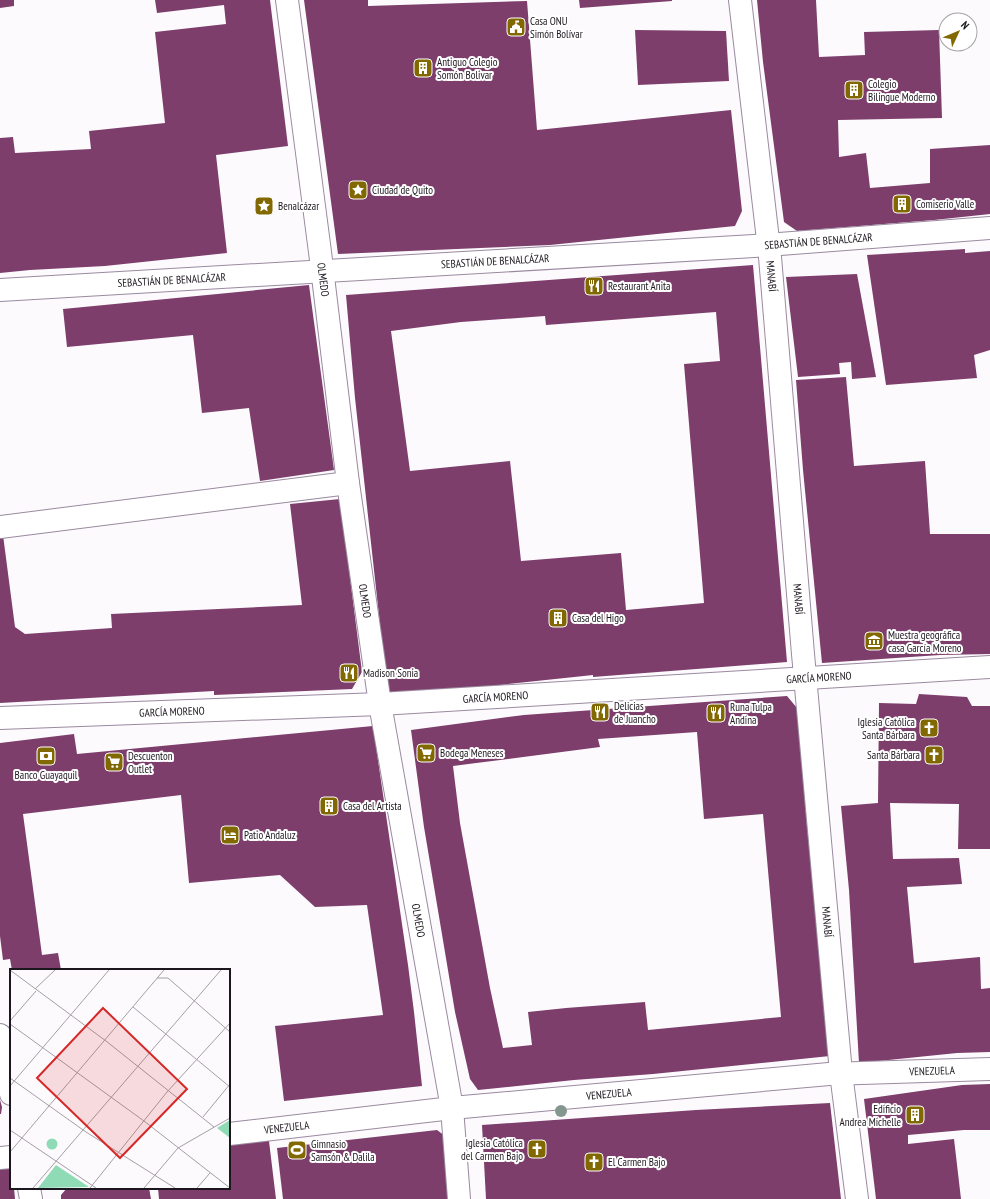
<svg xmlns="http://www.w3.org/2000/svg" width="990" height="1199" font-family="'PT Sans Narrow',sans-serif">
  <rect width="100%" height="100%" fill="#fdfafe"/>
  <g fill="#7d3e6b" fill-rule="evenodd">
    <polygon points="0,0 14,0 14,6 0,8"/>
    <polygon points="155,0 270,0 288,146 216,155 227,253 105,266 30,270 0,273 0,138 13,137 15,153 91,149 89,131 165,123 155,32 226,24 224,5 157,13"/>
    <polygon points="304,0 368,0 368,6 527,1 537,130 731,110 742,211 735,226 550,245 338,254"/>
    <polygon points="579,0 672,0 672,1 580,8"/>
    <polygon points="757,0 816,0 819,57 865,55 864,32 939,30 942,118 838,120 839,157 866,153 870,188 930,183 930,149 990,145 990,214 934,220 797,231 784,222 763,62"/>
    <polygon points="635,30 726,31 729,81 638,85"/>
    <polygon points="965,249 965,253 990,251 990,350 974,355 977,378 886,385 867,255"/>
    <path d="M753,265L787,662L593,677V675L388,697L355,398L346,295ZM716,312L720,361L684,364L704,603L626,610L621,553L521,561L510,461L410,471L391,331L461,322L545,316L546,325Z"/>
    <polygon points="857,274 876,377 852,379 851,362 839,363 840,374 798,377 786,277"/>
    <polygon points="309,285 334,470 260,481 249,408 202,413 193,335 67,347 63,309"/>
    <polygon points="846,377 854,466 925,461 930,534 990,534 990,654 940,655 822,663 803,470 796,380"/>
    <polygon points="340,499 362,672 352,689 214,695 214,691 0,703 0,535 3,535 15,627 25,634 112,628 111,614 302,605 290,504"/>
    <polygon points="919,694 967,697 972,706 990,706 990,849 958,849 959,804 890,803 893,859 959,858 962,884 907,887 914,963 980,957 981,989 990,988 990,1052 957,1053 859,1063 849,890 841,806 878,803 879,703 916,704"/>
    <path d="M787,696L797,708L807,826L830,1056L653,1074L574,1080L478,1090L470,1079L455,1012L424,827L411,730L524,715ZM697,732L704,819L763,814L781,1017L648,1030L645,1002L566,1008L528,1012L532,1045L503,1048L490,988L460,823L453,766L600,747L598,739Z"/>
    <polygon points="373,726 408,965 414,1012 422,1086 284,1101 275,1026 383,1015 367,905 315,907 280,875 189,883 181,795 23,814 42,955 58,953 61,970 12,970 10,959 3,960 0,936 0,743 74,734 77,754"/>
    <polygon points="990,1084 990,1130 964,1130 908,1135 908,1144 954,1139 961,1199 876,1199 864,1099 962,1085"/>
    <polygon points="0,1100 2,1107 1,1114 0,1114"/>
    <polygon points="830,1103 841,1199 486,1199 482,1125 696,1110"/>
    <polygon points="437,1130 445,1136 449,1199 283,1199 277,1148"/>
    <polygon points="268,1133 276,1199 159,1199 158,1188 229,1188 229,1138"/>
    <polygon points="11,1165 11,1188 14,1188 15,1199 0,1199 0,1166"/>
    <polygon points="67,1188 149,1188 151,1199 61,1199 61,1195"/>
  </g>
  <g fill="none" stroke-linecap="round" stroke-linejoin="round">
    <defs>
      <g id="minor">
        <path id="s1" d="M287,0L320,252L348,483L380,704L452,1108L459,1199"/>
        <path id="s2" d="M740,0L770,257L803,654L841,1073L857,1199"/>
        <path id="s3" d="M0,290L754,246L990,228"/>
        <polyline points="0,527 348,483"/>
        <path id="s4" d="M0,718L380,704L990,667"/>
        <polyline points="0,1035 11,1094"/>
        <path id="s5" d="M229,1134L452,1108L829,1074L990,1069"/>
        <polyline points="0,1158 11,1157"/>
        <polyline points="29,1188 31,1199"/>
      </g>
    </defs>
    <use href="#minor" stroke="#9a8a9f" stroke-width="24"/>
    <use href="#minor" stroke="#fff" stroke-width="22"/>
  </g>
  <circle fill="#83978f" cx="561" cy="1111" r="6"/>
  <defs>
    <symbol id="civic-square" viewBox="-11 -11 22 22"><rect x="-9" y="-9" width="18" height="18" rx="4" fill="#826800" stroke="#fff"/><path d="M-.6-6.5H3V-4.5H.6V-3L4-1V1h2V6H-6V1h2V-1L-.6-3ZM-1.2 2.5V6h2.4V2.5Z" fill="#fff"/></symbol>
    <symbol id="building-square" viewBox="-11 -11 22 22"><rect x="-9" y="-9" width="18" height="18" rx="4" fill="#826800" stroke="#fff"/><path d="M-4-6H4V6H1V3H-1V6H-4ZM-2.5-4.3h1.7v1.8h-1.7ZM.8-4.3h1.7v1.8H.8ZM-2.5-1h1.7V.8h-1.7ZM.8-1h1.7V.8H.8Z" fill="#fff"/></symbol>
    <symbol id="sight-square" viewBox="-11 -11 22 22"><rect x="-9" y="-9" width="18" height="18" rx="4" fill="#826800" stroke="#fff"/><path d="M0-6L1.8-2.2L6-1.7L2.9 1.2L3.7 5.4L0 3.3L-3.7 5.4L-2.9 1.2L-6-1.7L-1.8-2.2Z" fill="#fff"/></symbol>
    <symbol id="restaurant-square" viewBox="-11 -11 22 22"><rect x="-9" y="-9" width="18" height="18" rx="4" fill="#826800" stroke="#fff"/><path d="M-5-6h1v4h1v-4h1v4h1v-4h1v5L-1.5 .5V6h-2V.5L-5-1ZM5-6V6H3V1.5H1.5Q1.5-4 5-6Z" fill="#fff"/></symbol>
    <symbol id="museum-square" viewBox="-11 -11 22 22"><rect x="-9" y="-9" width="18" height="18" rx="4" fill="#826800" stroke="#fff"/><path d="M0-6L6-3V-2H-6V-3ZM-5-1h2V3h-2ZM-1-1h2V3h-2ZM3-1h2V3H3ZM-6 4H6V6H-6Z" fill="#fff"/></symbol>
    <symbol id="church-square" viewBox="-11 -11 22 22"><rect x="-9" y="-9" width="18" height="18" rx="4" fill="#826800" stroke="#fff"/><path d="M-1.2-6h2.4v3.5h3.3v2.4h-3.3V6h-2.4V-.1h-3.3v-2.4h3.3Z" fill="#fff"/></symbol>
    <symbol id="supermarket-square" viewBox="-11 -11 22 22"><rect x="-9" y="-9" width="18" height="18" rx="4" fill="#826800" stroke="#fff"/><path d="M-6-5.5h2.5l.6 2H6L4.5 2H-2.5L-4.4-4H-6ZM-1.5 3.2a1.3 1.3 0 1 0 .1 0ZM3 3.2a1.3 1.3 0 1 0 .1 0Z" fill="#fff"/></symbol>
    <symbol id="bank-square" viewBox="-11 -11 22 22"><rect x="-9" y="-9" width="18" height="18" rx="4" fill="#826800" stroke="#fff"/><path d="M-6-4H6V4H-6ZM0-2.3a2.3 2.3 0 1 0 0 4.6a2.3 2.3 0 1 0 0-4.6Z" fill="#fff"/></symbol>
    <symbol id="hotel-square" viewBox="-11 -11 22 22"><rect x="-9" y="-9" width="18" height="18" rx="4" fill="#826800" stroke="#fff"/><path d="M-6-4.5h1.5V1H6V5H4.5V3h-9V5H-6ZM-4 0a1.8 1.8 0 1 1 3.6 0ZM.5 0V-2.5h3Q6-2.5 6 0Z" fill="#fff"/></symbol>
    <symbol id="stadium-square" viewBox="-11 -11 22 22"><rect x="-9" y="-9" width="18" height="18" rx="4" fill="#826800" stroke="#fff"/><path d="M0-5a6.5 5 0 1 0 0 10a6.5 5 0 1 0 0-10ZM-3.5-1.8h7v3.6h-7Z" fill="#fff"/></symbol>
  </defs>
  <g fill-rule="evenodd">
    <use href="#civic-square" x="505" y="16" width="22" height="22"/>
    <use href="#building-square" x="412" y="57" width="22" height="22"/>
    <use href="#building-square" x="843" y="79" width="22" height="22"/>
    <use href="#sight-square" x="347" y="179" width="22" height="22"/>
    <use href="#building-square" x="891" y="193" width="22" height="22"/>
    <use href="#sight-square" x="253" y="195" width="22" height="22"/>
    <use href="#restaurant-square" x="583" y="275" width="22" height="22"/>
    <use href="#building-square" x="547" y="607" width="22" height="22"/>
    <use href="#museum-square" x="863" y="630" width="22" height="22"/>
    <use href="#restaurant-square" x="338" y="662" width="22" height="22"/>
    <use href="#restaurant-square" x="589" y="701" width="22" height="22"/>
    <use href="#restaurant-square" x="705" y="702" width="22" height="22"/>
    <use href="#church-square" x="918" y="717" width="22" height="22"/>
    <use href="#supermarket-square" x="415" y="742" width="22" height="22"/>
    <use href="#church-square" x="923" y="744" width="22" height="22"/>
    <use href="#bank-square" x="35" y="745" width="22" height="22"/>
    <use href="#supermarket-square" x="103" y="751" width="22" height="22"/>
    <use href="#building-square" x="318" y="795" width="22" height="22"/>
    <use href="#hotel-square" x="219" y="824" width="22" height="22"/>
    <use href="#building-square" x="904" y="1104" width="22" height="22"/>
    <use href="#church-square" x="526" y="1138" width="22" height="22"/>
    <use href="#stadium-square" x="286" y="1139" width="22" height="22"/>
    <use href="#church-square" x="583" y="1151" width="22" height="22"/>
  </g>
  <g text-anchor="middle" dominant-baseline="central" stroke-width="4" stroke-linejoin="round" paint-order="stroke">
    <g font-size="11" fill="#1c161e" stroke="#fff" text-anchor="start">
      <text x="530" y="21">Casa ONU<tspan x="530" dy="13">Simón Bolívar</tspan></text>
      <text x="437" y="62">Antiguo Colegio<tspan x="437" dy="13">Somón Bolivar</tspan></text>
      <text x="868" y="84">Colegio<tspan x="868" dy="13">Bilingue Moderno</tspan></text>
      <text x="372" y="190">Ciudad de Quito</text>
      <text x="916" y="204">Comiserio Valle</text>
      <text x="278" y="206">Benalcázar</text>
      <text x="608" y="286">Restaurant Anita</text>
      <text x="572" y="618">Casa del Higo</text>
      <text x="888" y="635">Muestra geográfica<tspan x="888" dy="13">casa García Moreno</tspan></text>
      <text x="363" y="673">Madison Sonia</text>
      <text x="614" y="706">Delicias<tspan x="614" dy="13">de Juancho</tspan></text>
      <text x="730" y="707">Runa Tulpa<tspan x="730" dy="13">Andina</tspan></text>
      <text x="915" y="722" text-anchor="end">Iglesia Católica<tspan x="915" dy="13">Santa Bárbara</tspan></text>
      <text x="440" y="753">Bodega Meneses</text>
      <text x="920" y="755" text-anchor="end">Santa Bárbara</text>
      <text x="128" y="756">Descuenton<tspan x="128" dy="13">Outlet</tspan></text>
      <text x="46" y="775" text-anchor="middle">Banco Guayaquil</text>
      <text x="343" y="806">Casa del Artista</text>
      <text x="244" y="835">Patio Andaluz</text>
      <text x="901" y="1109" text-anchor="end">Edificio<tspan x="901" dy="13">Andrea Michelle</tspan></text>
      <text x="523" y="1143" text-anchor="end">Iglesia Católica<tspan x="523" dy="13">del Carmen Bajo</tspan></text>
      <text x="311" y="1144">Gimnasio<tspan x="311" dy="13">Samsón &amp; Dalila</tspan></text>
      <text x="608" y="1162">El Carmen Bajo</text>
    </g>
    <g font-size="11" fill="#1c161e" stroke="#fff">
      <text stroke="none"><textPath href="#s3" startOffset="820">SEBASTIÁN DE BENALCÁZAR</textPath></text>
      <text stroke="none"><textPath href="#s3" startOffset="496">SEBASTIÁN DE BENALCÁZAR</textPath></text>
      <text stroke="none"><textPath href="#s2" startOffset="278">MANABÍ</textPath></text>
      <text stroke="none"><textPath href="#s3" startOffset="172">SEBASTIÁN DE BENALCÁZAR</textPath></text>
      <text stroke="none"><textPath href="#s1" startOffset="282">OLMEDO</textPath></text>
      <text stroke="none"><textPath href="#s2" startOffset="602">MANABÍ</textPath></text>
      <text stroke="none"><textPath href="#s1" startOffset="606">OLMEDO</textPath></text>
      <text stroke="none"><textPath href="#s4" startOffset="820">GARCÍA MORENO</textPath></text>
      <text stroke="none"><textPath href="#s4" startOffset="496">GARCÍA MORENO</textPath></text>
      <text stroke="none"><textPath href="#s4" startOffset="172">GARCÍA MORENO</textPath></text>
      <text stroke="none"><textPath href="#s1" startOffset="930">OLMEDO</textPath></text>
      <text stroke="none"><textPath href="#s2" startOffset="926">MANABÍ</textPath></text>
      <text stroke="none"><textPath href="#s5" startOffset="706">VENEZUELA</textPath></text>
      <text stroke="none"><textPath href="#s5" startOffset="382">VENEZUELA</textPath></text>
      <text stroke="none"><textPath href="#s5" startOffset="58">VENEZUELA</textPath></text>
    </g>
  </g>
  <g transform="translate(10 969)">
    <rect width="220" height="220" fill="#fdfafe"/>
    <path d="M220,151V169L207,159ZM36.5 175a5.5 5.5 0 1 1 11 0a5.5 5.5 0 1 1-11 0ZM46,196L79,218L28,219Z" fill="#8fdbb6"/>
    <path fill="none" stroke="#a39fa4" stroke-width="1" d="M0,1L96,72L204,158M147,9H158L220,63M25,20L45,1M123,38L220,118M0,52L26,22M0,55L134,152L220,219M0,109L76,163L165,219M0,117L99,1M193,148L220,115M0,161L86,219M0,183L154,1M23,219L211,1M80,219L157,123L220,54M134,219L168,179L220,149M187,219L200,204"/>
    <path fill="#d62828" fill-opacity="0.15" stroke="#d62828" stroke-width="2" d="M93,39L177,120L110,189L27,109Z"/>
    <rect width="220" height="220" fill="none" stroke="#1c161e" stroke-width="2"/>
  </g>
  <g transform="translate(958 32) rotate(46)"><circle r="19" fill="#ffffff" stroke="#a4a2a5"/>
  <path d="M0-3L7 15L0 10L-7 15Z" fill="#826800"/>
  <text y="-6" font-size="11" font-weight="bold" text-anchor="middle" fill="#1c161e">N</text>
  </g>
</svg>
